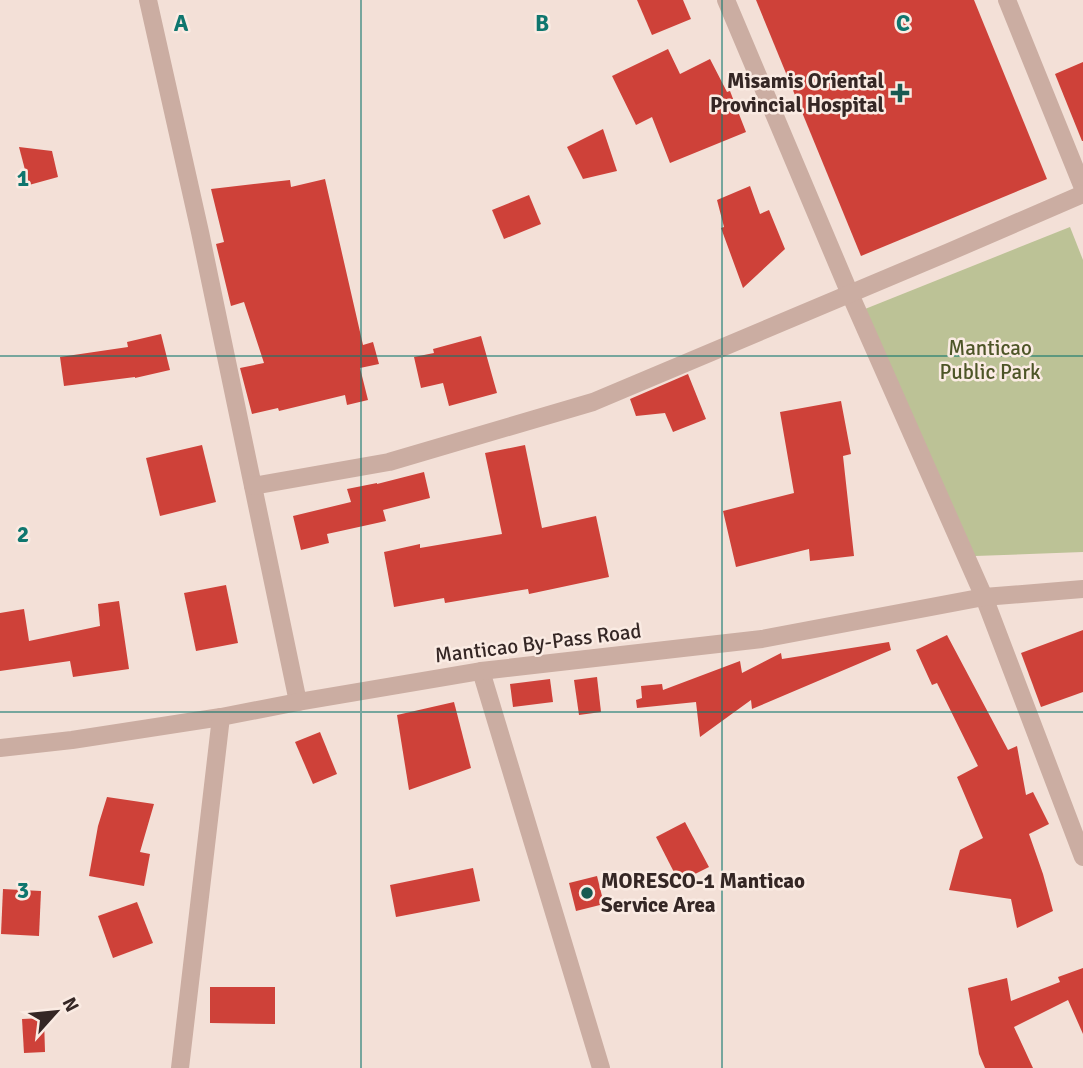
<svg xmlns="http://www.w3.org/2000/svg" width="1083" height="1068" font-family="Signika,sans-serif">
  <rect width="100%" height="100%" fill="#f3e0d7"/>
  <polygon fill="#bcc296" points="1070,227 1083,260 1083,552 975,556 865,309"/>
  <g fill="#ce4139">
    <polygon points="637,0 683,0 691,19 652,35"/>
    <polygon points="756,0 974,0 1047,179 861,256"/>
    <polygon points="668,49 680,74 710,59 727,92 730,91 746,132 670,163 652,117 636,125 612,76"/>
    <polygon points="1083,62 1083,141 1082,141 1055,74"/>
    <polygon points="603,129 617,171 583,179 567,147"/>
    <polygon points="19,147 52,151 58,177 29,185"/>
    <polygon points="325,179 363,345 373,342 379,364 360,368 368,400 347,405 345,395 279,411 278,408 252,414 240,368 264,363 244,302 231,306 216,244 224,242 211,189 290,180 291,187"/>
    <polygon points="750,186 760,214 769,210 785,249 743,288 721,228 724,227 717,200"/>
    <polygon points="529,195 541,224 504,239 492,210"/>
    <polygon points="161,334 170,370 135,378 135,377 64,386 60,357 128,347 127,342"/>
    <polygon points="481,336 497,393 449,406 443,383 421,388 414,357 434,353 433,349"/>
    <polygon points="688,374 706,419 673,432 665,413 636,416 630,399"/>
    <polygon points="841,401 851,454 843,456 854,556 810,561 809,549 736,567 723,511 794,493 780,412"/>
    <polygon points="202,445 216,502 160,516 146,458"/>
    <polygon points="525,445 542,528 596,516 609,577 529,594 528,589 445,603 444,598 394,607 384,552 420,544 420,548 502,534 485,453"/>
    <polygon points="424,472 430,498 383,510 386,521 327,534 329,543 301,550 293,516 351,502 347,489 377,483 377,484"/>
    <polygon points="226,585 238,643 196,651 184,593"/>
    <polygon points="119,601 129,669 73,677 70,661 0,671 0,613 24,609 29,641 100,626 98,604"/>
    <polygon points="1083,630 1083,692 1041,707 1021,653"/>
    <polygon points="947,635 1008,750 1017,746 1026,795 1033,792 1049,824 1029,834 1043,874 1053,911 1017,928 1011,899 949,890 960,850 983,838 957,777 978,766 937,683 932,685 916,650"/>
    <polygon points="889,642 891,650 752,709 751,700 700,737 696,702 637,708 636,700 642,698 641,686 662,684 663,690 740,661 742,673 781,653 782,659"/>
    <polygon points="597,677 601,712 579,715 574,680"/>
    <polygon points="550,679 553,702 513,707 510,684"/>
    <polygon points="454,702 471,768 409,790 397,715"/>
    <polygon points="320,732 337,774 313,784 295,742"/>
    <polygon points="107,797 154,804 140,852 150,854 144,886 89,876 98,826"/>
    <polygon points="685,822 709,867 679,882 656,837"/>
    <polygon points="473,868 480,901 396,917 390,885"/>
    <polygon points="597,876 604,904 576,911 569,883"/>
    <polygon points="3,889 41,891 39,936 1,934"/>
    <polygon points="137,902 153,943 113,958 98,916"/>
    <polygon points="1083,968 1083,1034 1068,1000 1014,1027 1033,1068 985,1068 979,1054 968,988 1007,978 1011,1001 1060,982 1058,977"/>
    <polygon points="210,987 275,987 275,1024 210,1023"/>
    <polygon points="44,1018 45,1052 24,1053 22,1019"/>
  </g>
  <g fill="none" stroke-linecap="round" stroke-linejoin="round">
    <g stroke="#cbada2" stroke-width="18">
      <polyline points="148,0 200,232 298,702"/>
      <polyline points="726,0 850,294 984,597 1083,857"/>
      <polyline points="1007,0 1083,188"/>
      <polyline points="253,486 389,462 593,402 949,252 1083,194"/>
      <polyline points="481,671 601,1068"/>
      <polyline points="0,748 72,740 221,717 298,702 481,671 762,639 984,597 1083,589"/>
      <polyline points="180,1068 221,717"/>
    </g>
  </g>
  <path fill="none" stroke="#0f766e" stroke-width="2" stroke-opacity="0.55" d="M361,0V1068M722,0V1068M0,356H1083M0,712H1083"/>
  <g fill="#185951" stroke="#faebe3" stroke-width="2.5">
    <path d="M896.5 82.5h7v7h7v7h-7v7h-7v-7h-7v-7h7z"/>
    <circle cx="587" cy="893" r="7"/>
  </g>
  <g text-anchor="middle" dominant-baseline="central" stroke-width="5" stroke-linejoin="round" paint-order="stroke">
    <g font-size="21" font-weight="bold" fill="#352725" stroke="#faebe3" text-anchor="end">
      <text x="884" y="81">Misamis Oriental<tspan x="884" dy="24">Provincial Hospital</tspan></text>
      <text x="601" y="881" text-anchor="start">MORESCO-1 Manticao<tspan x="601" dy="24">Service Area</tspan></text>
    </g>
    <g font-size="21" fill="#4d5527" stroke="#faebe3">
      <text x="990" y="348">Manticao<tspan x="990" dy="24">Public Park</tspan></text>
    </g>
    <g font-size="21" fill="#352725" stroke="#faebe3">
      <text transform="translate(538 643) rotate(-7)">Manticao By-Pass Road</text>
    </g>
  </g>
  <g font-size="23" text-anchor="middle" font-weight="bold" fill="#0f766e" stroke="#faebe3" stroke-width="5" stroke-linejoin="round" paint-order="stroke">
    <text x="181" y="31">A</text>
    <text x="542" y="31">B</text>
    <text x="903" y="31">C</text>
    <text x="23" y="186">1</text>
    <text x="23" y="542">2</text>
    <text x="23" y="898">3</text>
  </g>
  <g transform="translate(56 1012) rotate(63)" stroke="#faebe3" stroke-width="5" paint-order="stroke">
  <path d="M0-5L12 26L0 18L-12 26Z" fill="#352725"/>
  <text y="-10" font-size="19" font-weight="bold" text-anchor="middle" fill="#352725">N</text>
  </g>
</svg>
